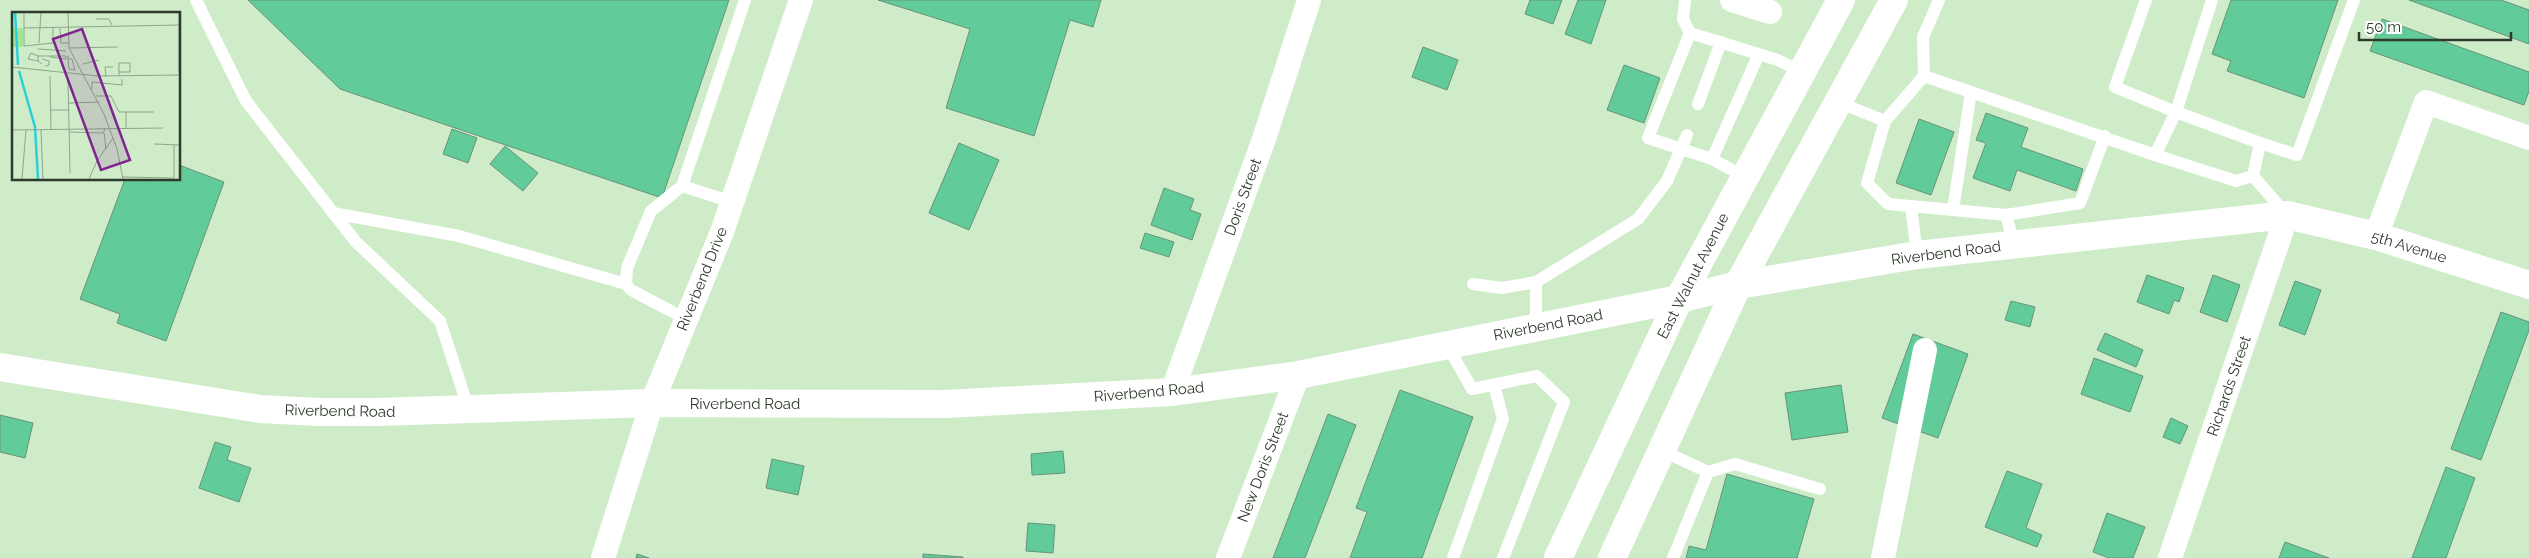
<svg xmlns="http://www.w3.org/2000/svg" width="2529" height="558" font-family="Raleway,sans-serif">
  <rect width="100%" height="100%" fill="#ceecc8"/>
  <g fill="#61cc99" stroke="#68927b">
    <polygon points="248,0 729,0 662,198 340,89"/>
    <polygon points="878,0 1101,0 1093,27 1070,20 1034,136 946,108 970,29"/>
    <polygon points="1530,0 1562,0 1553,24 1525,14"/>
    <polygon points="1578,0 1606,0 1591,44 1565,34"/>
    <polygon points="2231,0 2338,0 2304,98 2227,71 2231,61 2212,54"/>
    <polygon points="2409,0 2501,0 2529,10 2529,44"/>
    <polygon points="2382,19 2529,72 2529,91 2524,105 2370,51"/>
    <polygon points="1423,47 1458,60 1447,90 1412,77"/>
    <polygon points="1624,65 1660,78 1644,123 1607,110"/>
    <polygon points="1986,113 2028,128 2021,147 2083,169 2076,191 2017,170 2010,191 1973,178 1986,143 1976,140"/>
    <polygon points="1919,119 1954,132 1931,195 1896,183"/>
    <polygon points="452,129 477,138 468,163 443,154"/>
    <polygon points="959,143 999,160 969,230 929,213"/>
    <polygon points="505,146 538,173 523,191 490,164"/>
    <polygon points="179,165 224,182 166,341 117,323 120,314 80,299 125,179 179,179"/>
    <polygon points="1164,188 1194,199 1190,210 1201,214 1192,240 1151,225"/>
    <polygon points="1145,233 1174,242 1169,257 1140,248"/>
    <polygon points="2147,275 2184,288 2179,302 2174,300 2169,314 2137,302"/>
    <polygon points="2213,275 2240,285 2227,322 2200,312"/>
    <polygon points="2295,281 2321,290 2305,335 2279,325"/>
    <polygon points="2011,301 2035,307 2030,327 2005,320"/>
    <polygon points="2501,312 2529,322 2529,330 2481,460 2451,449"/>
    <polygon points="2105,333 2143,350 2136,367 2097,350"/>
    <polygon points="1913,334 1968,354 1938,438 1882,418"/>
    <polygon points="2094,358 2143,376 2130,412 2081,394"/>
    <polygon points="1841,385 1848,432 1792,440 1785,393"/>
    <polygon points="1400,390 1473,417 1422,558 1350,558 1367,512 1356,508"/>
    <polygon points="1328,414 1356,425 1305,558 1273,558"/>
    <polygon points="0,415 33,423 25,458 0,452"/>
    <polygon points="2171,418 2188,426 2180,444 2163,437"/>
    <polygon points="215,442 231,447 227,460 251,468 239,502 199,488"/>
    <polygon points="1063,451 1065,473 1032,475 1031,454"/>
    <polygon points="772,459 804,466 798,495 766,488"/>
    <polygon points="2446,467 2475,478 2446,558 2412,558"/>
    <polygon points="2007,471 2042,484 2026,528 2042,535 2037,547 1985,527"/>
    <polygon points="1727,474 1814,499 1797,558 1686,558 1689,546 1706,550"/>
    <polygon points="2107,513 2145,527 2133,558 2109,558 2093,552"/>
    <polygon points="1028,523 1055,525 1053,553 1026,551"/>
    <polygon points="2285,542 2329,558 2279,558"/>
    <polygon points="637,554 649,558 636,558"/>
    <polygon points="923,554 963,557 963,558 923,558"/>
  </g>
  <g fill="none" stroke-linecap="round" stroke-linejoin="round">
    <g stroke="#fff" stroke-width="12">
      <polyline points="196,0 246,101 356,242 440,321 469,410"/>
      <polyline points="1685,0 1683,19 1690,33"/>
      <polyline points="2146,0 2115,87 2176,112 2212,0"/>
      <polyline points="1924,76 1923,37 1939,0"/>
      <polyline points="1838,102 1885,121"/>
      <polyline points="1698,104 1721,42"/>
      <polyline points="2105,136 2080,203 2006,215 1953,210 1888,204 1867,183 1885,121 1924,76 2155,155"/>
      <polyline points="2260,143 2297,155 2354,0"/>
      <polyline points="1712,159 1758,56"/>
      <polyline points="2253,176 2236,181 2155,155 2176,112 2260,143 2253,176 2287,215"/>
      <polyline points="1745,177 1712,159 1648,138 1690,33 1778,60 1802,72"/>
      <polyline points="682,186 732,202"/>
      <polyline points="1911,206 1917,255"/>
      <polyline points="1953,210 1971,92"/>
      <polyline points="333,213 459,236 626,284"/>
      <polyline points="2006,215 2014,244"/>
      <polyline points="1473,284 1502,288 1536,282"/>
      <polyline points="686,319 631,290 626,284 627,268 651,211 682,186 745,0"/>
      <polyline points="1536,328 1536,282 1638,219 1667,181 1687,135"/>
      <polyline points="1447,345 1472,389 1537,376 1564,402 1503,558"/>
      <polyline points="1661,450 1708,472 1673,558"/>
      <polyline points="1708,472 1735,464 1820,489"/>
      <polyline points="1453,558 1503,419 1494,385"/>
    </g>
    <g stroke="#fff" stroke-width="24">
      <polyline points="1732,0 1770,12"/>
      <polyline points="2376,236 2426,102 2529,138"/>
      <polyline points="1172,392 1264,139 1309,0"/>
      <polyline points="603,558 652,403 722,232 801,0"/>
      <polyline points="1228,558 1298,375"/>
      <polyline points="1883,558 1925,350"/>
      <polyline points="2170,558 2287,215"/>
    </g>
    <polyline stroke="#fff" stroke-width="28" points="0,367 260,409 319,412 377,412 652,403 945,404 1172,392 1298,375 1679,299 1738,285 1917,255 2287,215 2376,236 2529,285"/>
    <g stroke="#fff" stroke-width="28">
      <polyline points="1558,558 1679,299 1841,0"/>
      <polyline points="1612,558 1738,285 1894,0"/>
    </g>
  </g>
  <g text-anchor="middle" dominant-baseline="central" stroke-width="4" stroke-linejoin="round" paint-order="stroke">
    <g font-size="15" fill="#2e3a2c" stroke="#fff">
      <text transform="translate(1243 197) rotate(-70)">Doris Street</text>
      <text transform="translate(2409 247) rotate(17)">5th Avenue</text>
      <text transform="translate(1946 253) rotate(-7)">Riverbend Road</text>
      <text transform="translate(1693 276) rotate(-63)">East Walnut Avenue</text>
      <text transform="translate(702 279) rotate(-68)">Riverbend Drive</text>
      <text transform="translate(1548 325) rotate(-11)">Riverbend Road</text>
      <text transform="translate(2229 386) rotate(-71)">Richards Street</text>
      <text transform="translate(1149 392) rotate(-5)">Riverbend Road</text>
      <text x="745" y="404">Riverbend Road</text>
      <text transform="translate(340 411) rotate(1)">Riverbend Road</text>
      <text transform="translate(1263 467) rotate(-69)">New Doris Street</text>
    </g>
  </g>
  <g transform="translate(12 12)">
    <rect width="168" height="168" fill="#ceecc8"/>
    <path d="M0,16H11V35H0Z" fill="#a3e598"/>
    <path fill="none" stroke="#2ecfd8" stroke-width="2.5" d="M3,0L6,53M7,59L23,115L26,167"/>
    <path fill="none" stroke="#8ea58a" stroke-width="1" d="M12,0V34L41,31V16M56,0L57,36L92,102L105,137L111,167M84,7H97L100,13M12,16L167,13M48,16L49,31H56M27,31L29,0M57,36L106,35M26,37L54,39M54,44V47L38,45V44ZM30,47L37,49V53L33,54M56,47H60L63,58L57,57L56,47V44M26,49L16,47L19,41L26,44M30,52L26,49V44H38M71,52L87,48M0,55L86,64L168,63M107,60H118V51H107V64M167,60V0M38,64L39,118M94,65L93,55H101M56,66L58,161M80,77V70L110,73V67M84,84H99L107,100H142M57,91L87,90M39,98H57M114,100V116M0,118L151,116M29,118L31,167M57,120L91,121L93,117M92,121L94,137M142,132L168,133M111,165L161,166M10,167L14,118M77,167L85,149L101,126M162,167V133"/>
    <path fill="#802491" fill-opacity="0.15" stroke="#802491" stroke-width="2.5" d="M70,17L118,148L89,158L41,27Z"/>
    <rect width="168" height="168" fill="none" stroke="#2e3a2c" stroke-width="2.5"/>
  </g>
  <path d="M2359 32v8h152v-8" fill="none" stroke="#2e3a2c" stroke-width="2.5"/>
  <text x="2366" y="32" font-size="15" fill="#2e3a2c" stroke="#ffffff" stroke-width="4" paint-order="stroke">50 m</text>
</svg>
